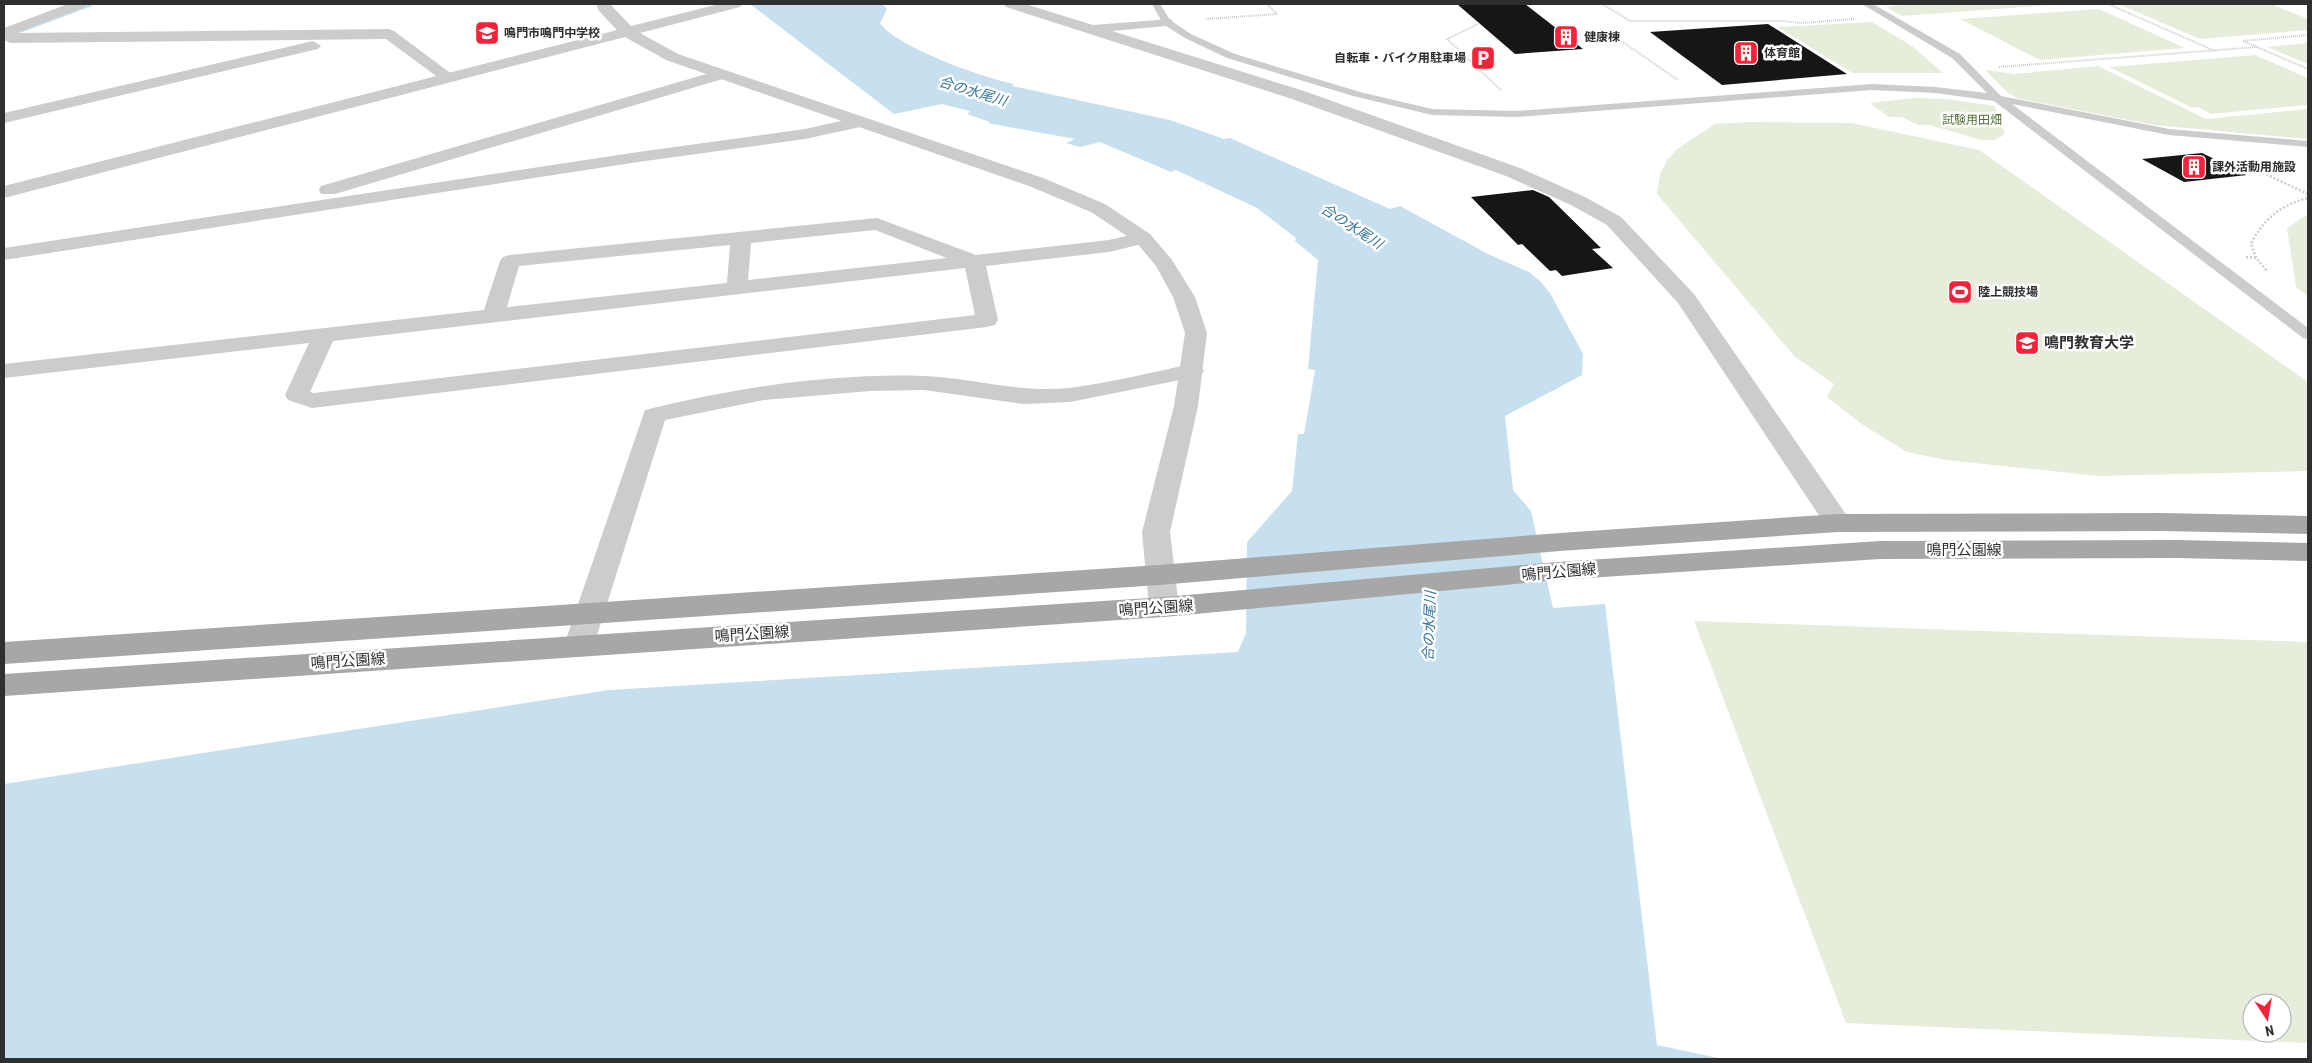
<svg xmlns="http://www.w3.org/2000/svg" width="2312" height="1063" font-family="'Roboto Condensed','Noto Sans JP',sans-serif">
  <rect width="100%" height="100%" fill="#fff"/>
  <g fill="#e6eddb" fill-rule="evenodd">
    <polygon points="1910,4 2064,4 1902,16 1886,7"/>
    <polygon points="2118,4 2271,4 2308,19 2308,30 2200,39"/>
    <polygon points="2099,9 2185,48 2040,60 1960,19"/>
    <polygon points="1872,22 1912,46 1943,73 1852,73 1778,27"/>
    <polygon points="2308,43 2308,64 2267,47"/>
    <polygon points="2255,55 2308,78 2308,105 2211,114 2198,107 2193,108 2109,67"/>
    <polygon points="2098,66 2206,119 2308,109 2308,139 2154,125 2020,99 2009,94 1985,70 2015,74"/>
    <polygon points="1916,98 1947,99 1994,106 2000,117 1991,118 2002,127 2005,132 2001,137 1994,140 1981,140 1930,125 1918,125 1902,117 1889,117 1870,103"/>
    <polygon points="1747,122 1852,123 1979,150 2308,382 2308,471 2099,476 1946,460 1907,452 1863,425 1827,397 1834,384 1795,357 1657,194 1660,174 1667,160 1677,149 1715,124"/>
    <polygon points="2308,214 2308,296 2296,287 2287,228"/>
    <path d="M1694,621L2308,642V1043L1846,1023ZM2252,1003H2282V1033H2252Z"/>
  </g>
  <path fill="#c6e0ef" d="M750,4H882L887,9L880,23C896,47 984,78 1014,84L1012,86L1170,120L1224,139L1230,138L1390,209L1400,206L1488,254L1529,272L1540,281L1550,293L1583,354L1582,375L1505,416L1513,490L1531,511L1553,608L1605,604L1657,1045L1723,1059H4V784L609,690L1238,652L1246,633L1247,542L1292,491L1298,434H1304L1315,370L1308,369L1318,260L1295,241L1296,238L1257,208L1176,170L1171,172L1100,142L1080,147L1066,143L1075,139L987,123L990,122L967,114L970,111L942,104L894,114Z"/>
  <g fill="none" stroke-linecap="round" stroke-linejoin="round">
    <polyline stroke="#c6e0ef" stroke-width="5.5" points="4,36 90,4"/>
  </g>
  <g fill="#161616">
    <polygon points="1457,4 1525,4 1583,49 1515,54"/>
    <polygon points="1768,24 1847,74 1722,85 1650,32"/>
    <polygon points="2202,153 2247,175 2184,182 2142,159"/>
    <polygon points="1533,190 1549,197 1601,248 1592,249 1613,268 1562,276 1556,270 1550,271 1522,244 1518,245 1471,197"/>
  </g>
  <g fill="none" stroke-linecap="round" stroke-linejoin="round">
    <g stroke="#ccc" stroke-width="2" stroke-dasharray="1 1" stroke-linecap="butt">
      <polyline points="1602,4 1630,21 1781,21 1802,23 1854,19"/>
      <polyline points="2108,4 2215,51"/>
      <polyline points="1206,19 1277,14 1267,4"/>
      <polyline points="1478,24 1447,39 1502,91"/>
      <polyline points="2308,35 2243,41 2308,69"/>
      <polyline points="1620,40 1678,80"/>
      <polyline points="1999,67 2257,47"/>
      <polyline points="2253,168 2262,172"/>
    </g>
    <g stroke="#ccc" stroke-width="2.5" stroke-dasharray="2 2" stroke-linecap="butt">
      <polyline points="2259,171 2308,194"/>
      <polyline points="2246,257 2256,258 2268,272"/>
      <path d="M2256,258L2251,244C2263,219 2281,205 2308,198"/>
    </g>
    <polygon fill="#ccc" fill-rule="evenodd" points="1152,4 1160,4 1170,20 1191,34 1235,54 1360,92 1432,109 1516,111 1872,84 1935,87 1987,93 1952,58 1862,4 1873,4 1960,54 2001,96 2169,129 2308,141 2308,147 2169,135 2012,104 2308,328 2308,339 2303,338 1994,101 1935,93 1872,90 1516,117 1432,115 1353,96 1227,58 1185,38 1163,24"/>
    <g fill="#ccc" fill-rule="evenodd">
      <polygon points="68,4 87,4 85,7 16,33 389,29 394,31 457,78 455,81 443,81 386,39 10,43 4,40 4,28"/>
      <polygon points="1004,4 1025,4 1093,25 1171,19 1173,22 1166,26 1112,31 1304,91 1520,168 1585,197 1621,217 1694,294 1852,523 1848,529 1838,532 1828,529 1678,303 1607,225 1571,205 1506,176 1292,99 1006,7"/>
      <polygon points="313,41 321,46 318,49 4,123 4,113"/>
      <polygon points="720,70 726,72 728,75 726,78 335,194 321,194 319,190 321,186"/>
      <polygon points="859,117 865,118 868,122 865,126 805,139 638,162 4,260 4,248 638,152 805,129"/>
      <path d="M877,218L976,255L1109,240L1143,232L1150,234L1153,238L1150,242L1109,252L986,266L998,320L995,325L987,327L312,408L288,400L285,395L309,343L4,378V364L484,310L500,261L503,257L510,255ZM875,230L947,258L748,280L751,243ZM730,245L727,283L507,307L519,266ZM965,268L975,315L314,393L310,392L333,341Z"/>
      <path d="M1192,364L1200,366L1204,371L1200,376L1070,402L1024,404L924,390L870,391L764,400L665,420L594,645L590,653L579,656L568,653L564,645L645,410C732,388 833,373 923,376C974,378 1016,393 1069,388C1110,383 1152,372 1192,364Z"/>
    </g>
    <polygon fill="#ccc" fill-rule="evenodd" points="596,4 610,4 631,26 719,4 742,4 740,7 640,33 678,54 1043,178 1105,204 1150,234 1172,260 1195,297 1207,333 1198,406 1170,532 1179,607 1174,614 1164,617 1154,614 1149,607 1142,532 1174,406 1185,333 1173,297 1156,266 1136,242 1091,212 1029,186 666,60 625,37 4,198 4,186 617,30 599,11"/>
    <g fill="#a7a7a7" fill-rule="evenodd">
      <polygon points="2161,513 2308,516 2308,534 2161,531 1838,532 1560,551 1159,585 4,664 4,642 1159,565 1560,533 1838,514"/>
      <polygon points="2177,540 2308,543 2308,561 2177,558 1880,559 1557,580 1164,617 4,696 4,674 1164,597 1557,562 1880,541"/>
    </g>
  </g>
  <defs>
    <symbol id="school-square" viewBox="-11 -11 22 22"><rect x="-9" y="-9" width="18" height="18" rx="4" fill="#f52239" stroke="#fff"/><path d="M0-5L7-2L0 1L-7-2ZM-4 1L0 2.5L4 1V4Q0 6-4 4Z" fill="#fff"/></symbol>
    <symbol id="building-square" viewBox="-11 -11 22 22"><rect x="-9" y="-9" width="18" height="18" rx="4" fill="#f52239" stroke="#fff"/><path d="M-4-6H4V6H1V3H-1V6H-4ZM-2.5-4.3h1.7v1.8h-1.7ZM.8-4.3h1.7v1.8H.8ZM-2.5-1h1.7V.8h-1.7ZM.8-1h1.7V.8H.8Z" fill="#fff"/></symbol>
    <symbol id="parking-square" viewBox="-11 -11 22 22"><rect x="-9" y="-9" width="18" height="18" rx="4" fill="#f52239" stroke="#fff"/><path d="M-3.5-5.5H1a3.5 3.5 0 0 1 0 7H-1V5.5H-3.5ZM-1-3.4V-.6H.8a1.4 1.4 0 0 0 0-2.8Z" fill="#fff"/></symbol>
    <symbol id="stadium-square" viewBox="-11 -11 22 22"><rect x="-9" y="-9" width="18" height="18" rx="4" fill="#f52239" stroke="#fff"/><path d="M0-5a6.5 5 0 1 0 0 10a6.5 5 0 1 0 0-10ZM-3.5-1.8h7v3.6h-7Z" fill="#fff"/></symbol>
    <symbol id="university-square" viewBox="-11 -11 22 22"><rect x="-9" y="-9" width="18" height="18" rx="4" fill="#f52239" stroke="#fff"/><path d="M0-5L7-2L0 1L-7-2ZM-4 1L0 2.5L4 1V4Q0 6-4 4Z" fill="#fff"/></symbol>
  </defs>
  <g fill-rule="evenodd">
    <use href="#school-square" x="473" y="19" width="28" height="28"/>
    <use href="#building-square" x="1552" y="23" width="28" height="28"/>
    <use href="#building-square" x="1732" y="39" width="28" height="28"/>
    <use href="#parking-square" x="1469" y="44" width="28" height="28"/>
    <use href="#building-square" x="2180" y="153" width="28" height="28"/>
    <use href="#stadium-square" x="1946" y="278" width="28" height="28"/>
    <use href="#university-square" x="2013" y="329" width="28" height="28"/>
  </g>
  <g text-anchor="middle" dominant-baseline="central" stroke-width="5" stroke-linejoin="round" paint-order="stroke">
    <g font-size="12" font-weight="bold" fill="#2f2f2f" stroke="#fff" text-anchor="start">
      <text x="504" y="33">鳴門市鳴門中学校</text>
      <text x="1584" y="37">健康棟</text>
      <text x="1764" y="53">体育館</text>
      <text x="1466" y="58" text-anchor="end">自転車・バイク用駐車場</text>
      <text x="2212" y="167">課外活動用施設</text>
      <text x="1978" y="292">陸上競技場</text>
    </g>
    <g font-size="12" fill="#546f38" stroke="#fff">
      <text x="1972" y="120">試験用田畑</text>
    </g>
    <g font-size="14" font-style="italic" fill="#357699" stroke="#fff">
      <text transform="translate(973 91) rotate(17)">合の水尾川</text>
      <text transform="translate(1352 226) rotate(33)">合の水尾川</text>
      <text transform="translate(1429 626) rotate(-88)">合の水尾川</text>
    </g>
    <g font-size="15" font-weight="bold" fill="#2f2f2f" stroke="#fff" text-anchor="start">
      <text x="2044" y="343">鳴門教育大学</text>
    </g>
    <g font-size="15" fill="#2f2f2f" stroke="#fff">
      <text x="1964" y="550">鳴門公園線</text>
      <text transform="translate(1559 572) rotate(-5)">鳴門公園線</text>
      <text transform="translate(1156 608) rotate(-4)">鳴門公園線</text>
      <text transform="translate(752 634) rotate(-4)">鳴門公園線</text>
      <text transform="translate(348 661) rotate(-4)">鳴門公園線</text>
    </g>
  </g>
  <rect width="2312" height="1063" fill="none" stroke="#2f2f2f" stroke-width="10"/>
  <g transform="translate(2267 1018) rotate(168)"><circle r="24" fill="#ffffff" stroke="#acacac"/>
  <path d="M0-4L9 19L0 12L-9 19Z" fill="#f52239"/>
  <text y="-8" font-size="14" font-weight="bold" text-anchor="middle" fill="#2f2f2f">N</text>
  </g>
</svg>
